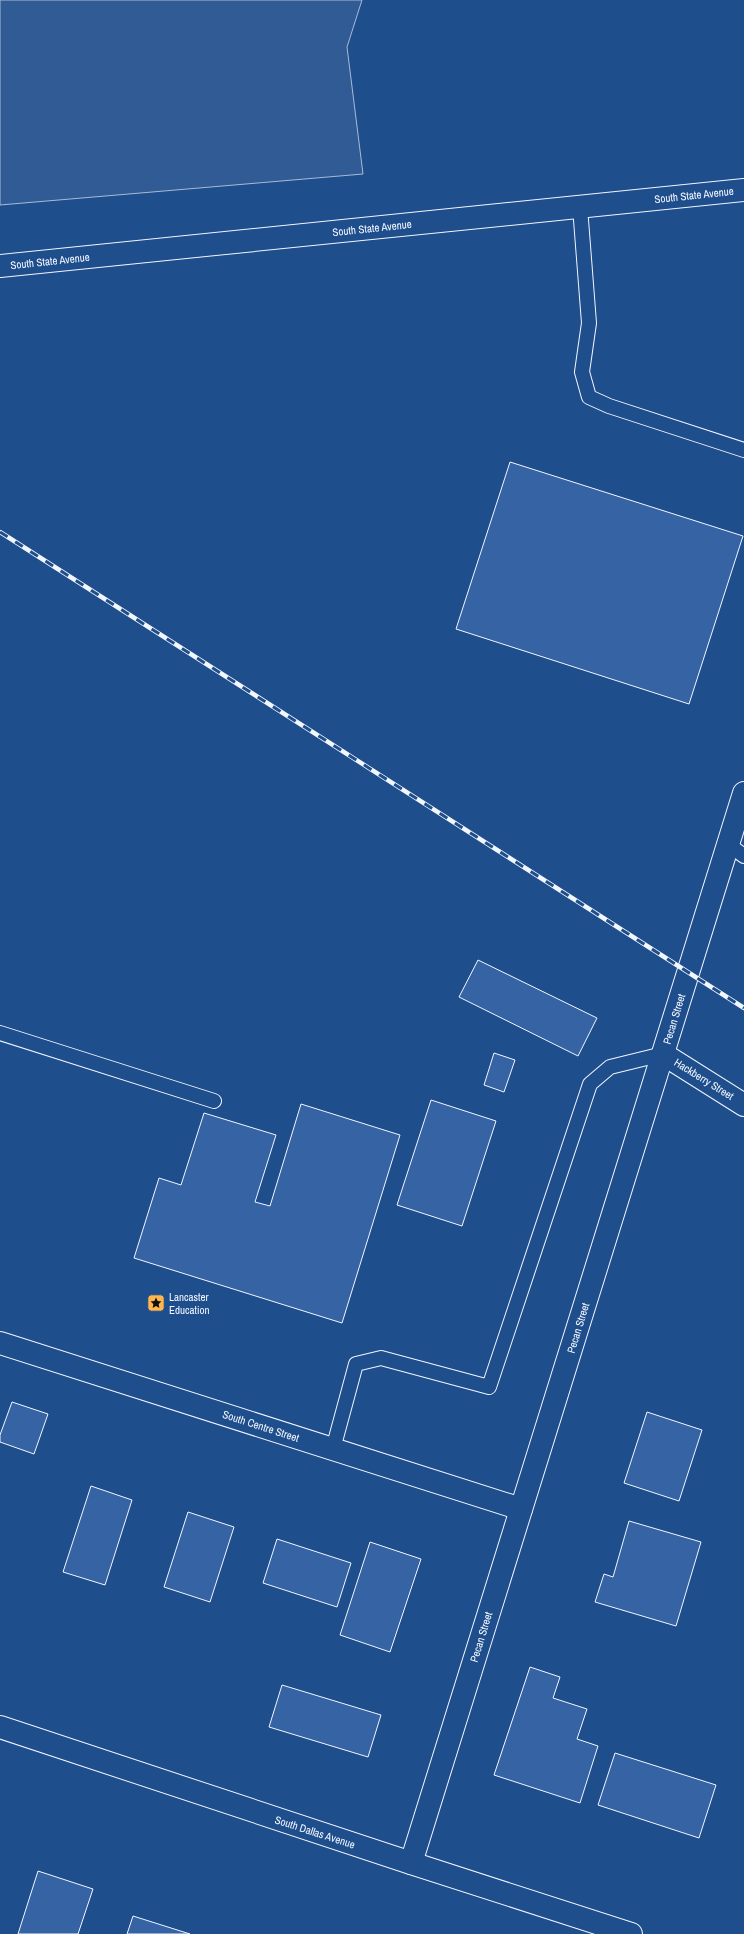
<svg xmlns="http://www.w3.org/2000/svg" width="744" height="1934" font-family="'Archivo Narrow',sans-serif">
  <rect width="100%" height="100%" fill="#1f4e8c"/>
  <polygon fill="#305b95" stroke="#a8bbd7" points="0,0 362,0 347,47 363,174 0,205"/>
  <g fill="#3563a3" stroke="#f2f6ff">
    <polygon points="510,462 743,536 689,704 456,629"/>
    <polygon points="478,960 597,1018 578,1056 459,997"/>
    <polygon points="494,1053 515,1060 504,1092 484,1085"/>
    <polygon points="431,1100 496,1121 462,1226 397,1205"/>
    <polygon points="301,1104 400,1135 342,1323 134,1258 159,1178 181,1185 204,1113 276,1135 255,1202 270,1206"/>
    <polygon points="12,1402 48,1414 34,1454 0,1442 0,1435"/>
    <polygon points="647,1412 702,1430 679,1501 624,1483"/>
    <polygon points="91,1486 132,1500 105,1585 63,1572"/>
    <polygon points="188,1512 234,1527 210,1602 164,1587"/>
    <polygon points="629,1521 701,1542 676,1626 595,1602 604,1574 613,1577"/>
    <polygon points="277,1539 351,1563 337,1607 263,1583"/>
    <polygon points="370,1542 421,1559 390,1652 340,1635"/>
    <polygon points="530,1667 560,1677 553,1698 587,1709 577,1739 598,1746 580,1803 494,1775"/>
    <polygon points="282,1685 381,1715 368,1757 269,1727"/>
    <polygon points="615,1753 716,1785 699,1838 598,1805"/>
    <polygon points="38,1871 93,1889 78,1934 18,1934"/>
    <polygon points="133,1916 190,1934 127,1934"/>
  </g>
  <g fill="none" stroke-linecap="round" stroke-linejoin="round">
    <defs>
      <g id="lane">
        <polyline points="580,207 589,323 582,372 589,397 609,406 744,450"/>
        <polyline points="728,844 744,856"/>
        <polyline points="0,1033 214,1101"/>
        <polyline points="333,1449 356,1364 381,1358 489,1387 590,1084 610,1067 663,1054"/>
      </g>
      <g id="street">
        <polyline points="0,266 744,190"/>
        <polyline points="663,1054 744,1105"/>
        <polyline points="0,1343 521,1509"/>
        <polyline points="411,1863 744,793"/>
      </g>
      <polyline id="primary" points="0,1727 411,1863 631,1934"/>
    </defs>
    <use href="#lane" stroke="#f2f6ff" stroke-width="16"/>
    <use href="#street" stroke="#f2f6ff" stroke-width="24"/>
    <use href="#primary" stroke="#f2f6ff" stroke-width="24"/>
    <use href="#lane" stroke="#1f4e8c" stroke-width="14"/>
    <use href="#street" stroke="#1f4e8c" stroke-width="22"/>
    <use href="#primary" stroke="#1f4e8c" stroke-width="22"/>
    <defs>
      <polyline id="rail" points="0,532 744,1008"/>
    </defs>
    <use href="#rail" stroke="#f2f6ff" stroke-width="4.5"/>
    <use href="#rail" stroke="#1f4e8c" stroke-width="3" stroke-dasharray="9" stroke-linecap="butt"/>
  </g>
  <defs>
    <symbol id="sight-square" viewBox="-11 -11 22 22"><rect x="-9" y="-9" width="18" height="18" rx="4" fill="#ffb74d" stroke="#1f4e8c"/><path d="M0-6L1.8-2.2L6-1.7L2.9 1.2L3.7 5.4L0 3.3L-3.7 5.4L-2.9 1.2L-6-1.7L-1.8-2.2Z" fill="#111"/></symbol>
  </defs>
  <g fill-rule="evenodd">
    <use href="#sight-square" x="146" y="1293" width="20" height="20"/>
  </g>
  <g text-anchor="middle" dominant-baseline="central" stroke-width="3" stroke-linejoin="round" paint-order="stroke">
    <g font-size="11" fill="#f2f6ff" stroke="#1f4e8c">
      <text transform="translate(694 195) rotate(-6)">South State Avenue</text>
      <text transform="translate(372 228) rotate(-6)">South State Avenue</text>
      <text transform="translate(50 261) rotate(-6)">South State Avenue</text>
      <text transform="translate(674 1019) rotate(-73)">Pecan Street</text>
      <text transform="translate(704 1079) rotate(32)">Hackberry Street</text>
      <text transform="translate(578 1328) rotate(-73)">Pecan Street</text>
      <text transform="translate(261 1426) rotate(18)">South Centre Street</text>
      <text transform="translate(481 1637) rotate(-73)">Pecan Street</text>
      <text transform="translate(315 1832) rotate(18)">South Dallas Avenue</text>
    </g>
    <g font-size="11" fill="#f2f6ff" stroke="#1f4e8c" text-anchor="start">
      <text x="169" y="1297">Lancaster<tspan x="169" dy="13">Education</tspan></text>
    </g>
  </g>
</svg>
